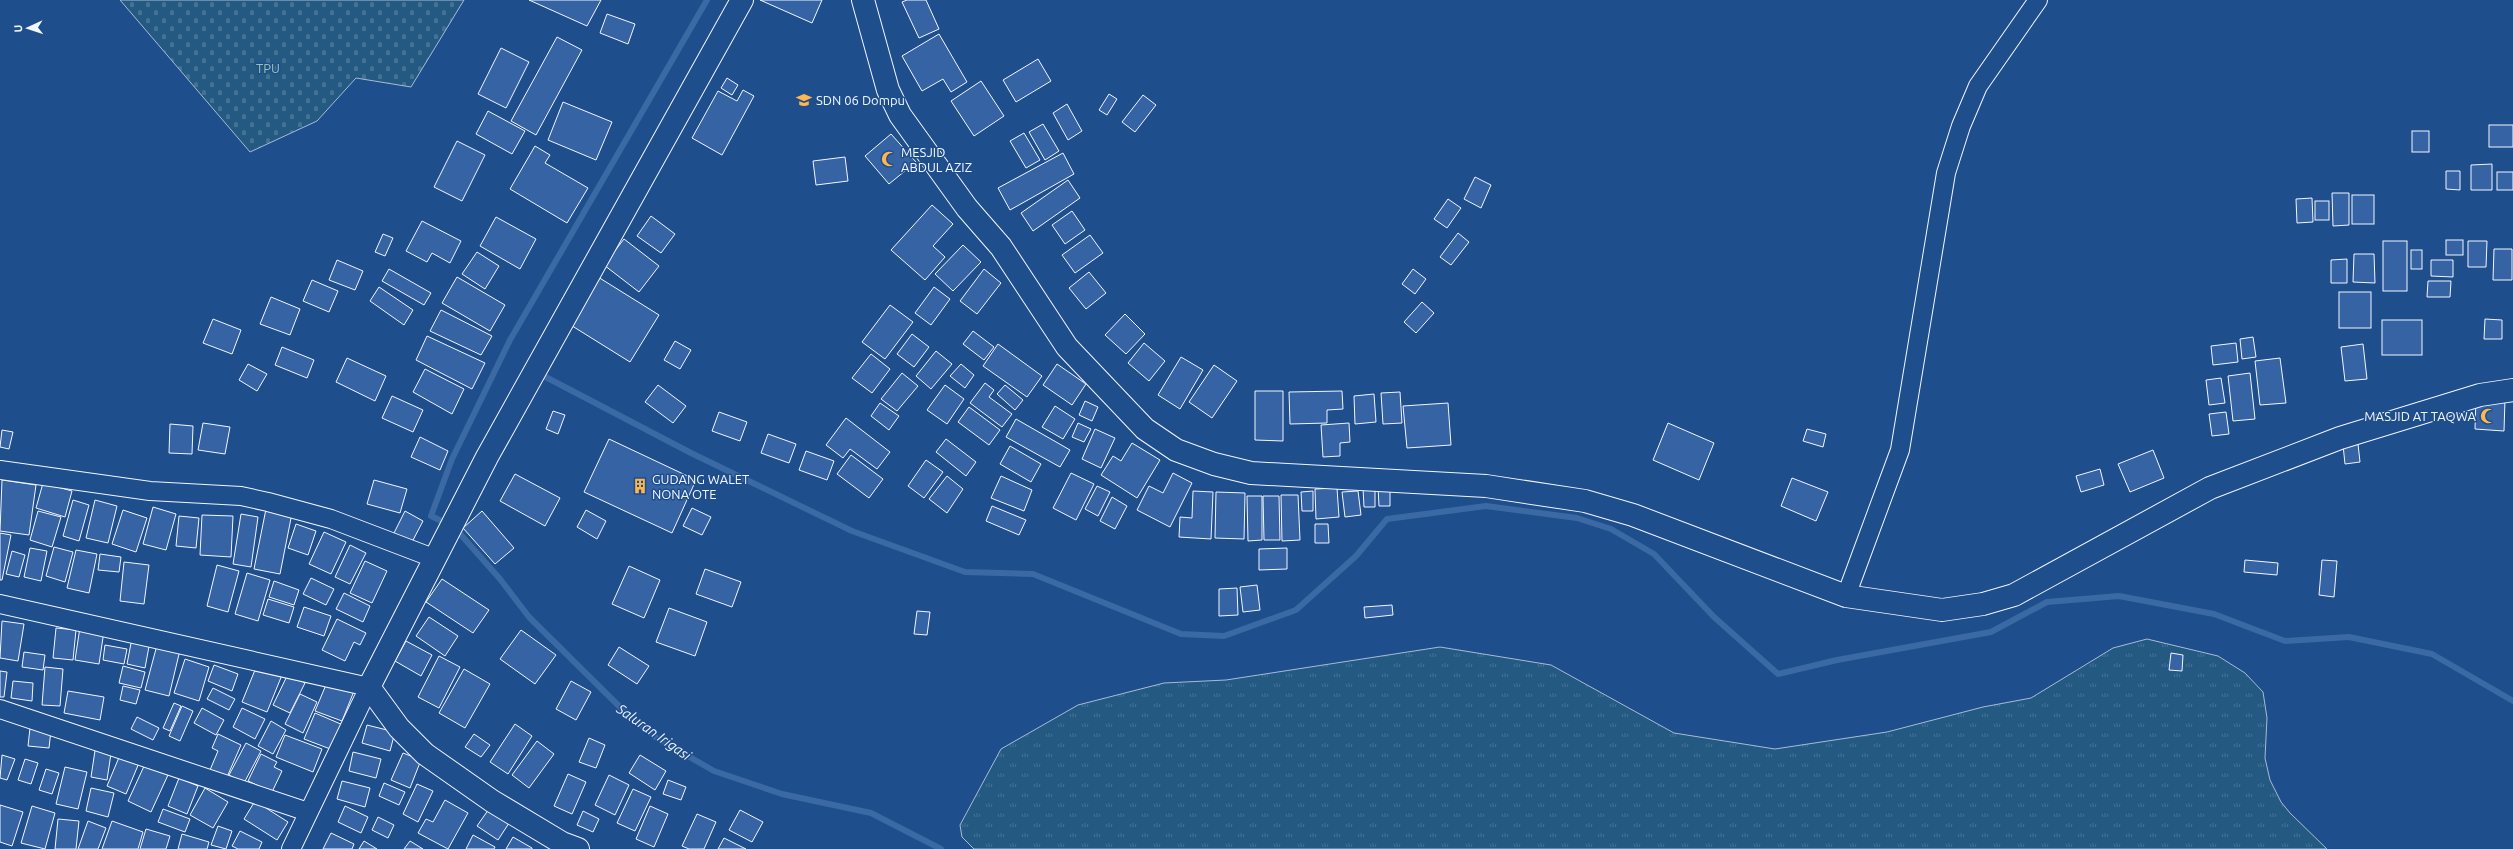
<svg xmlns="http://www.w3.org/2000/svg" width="2513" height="849" font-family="Ubuntu,sans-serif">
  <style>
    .grass { fill: url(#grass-tufts); stroke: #a8bbd7 }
    .cemetery { fill: url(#cemetery-stones); stroke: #a8bbd7 }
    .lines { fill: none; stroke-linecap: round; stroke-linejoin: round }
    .stream { stroke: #3b69a3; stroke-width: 6 }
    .building { fill: #3563a3; stroke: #f2f6ff }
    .minor-casing { stroke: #f2f6ff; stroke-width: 20 }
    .tertiary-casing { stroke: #f2f6ff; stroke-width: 24 }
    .secondary-casing { stroke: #f2f6ff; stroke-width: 24 }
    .minor { stroke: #1f4e8c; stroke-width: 18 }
    .tertiary { stroke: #1f4e8c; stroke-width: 22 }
    .secondary { stroke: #1f4e8c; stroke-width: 22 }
    .labels { text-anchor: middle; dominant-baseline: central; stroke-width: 3; stroke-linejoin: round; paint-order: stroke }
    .park-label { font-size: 13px; fill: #97c8a6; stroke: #1f4e8c }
    .poi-label { font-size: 13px; fill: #f2f6ff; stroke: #1f4e8c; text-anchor: start }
    .water-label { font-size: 14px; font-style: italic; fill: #f2f6ff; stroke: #1f4e8c }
  </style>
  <defs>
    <pattern id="grass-tufts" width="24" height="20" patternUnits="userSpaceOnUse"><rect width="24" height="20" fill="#245a82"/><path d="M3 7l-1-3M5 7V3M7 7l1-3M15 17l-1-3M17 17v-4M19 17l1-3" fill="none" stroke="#447295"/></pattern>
    <pattern id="cemetery-stones" width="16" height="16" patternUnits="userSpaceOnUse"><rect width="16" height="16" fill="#245a82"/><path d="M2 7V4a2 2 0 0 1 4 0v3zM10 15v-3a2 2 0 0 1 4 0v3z" fill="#447295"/></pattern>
  </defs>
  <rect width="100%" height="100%" fill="#1f4e8c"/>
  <polygon class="grass" points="2147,639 2218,656 2245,673 2263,692 2267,718 2265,758 2270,780 2281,802 2290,813 2327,849 974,849 962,837 960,825 1001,749 1078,705 1164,683 1226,680 1440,647 1551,665 1674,733 1775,749 1887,732 1983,707 2031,698 2113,648"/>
  <polygon class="cemetery" points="120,0 464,0 411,87 356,78 317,121 250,152"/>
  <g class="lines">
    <g class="stream">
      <polyline points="707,0 510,340 452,459 431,516 454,527 500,579 529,617 631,718 622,709 655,737 714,771 782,794 871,813 941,849"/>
      <polyline points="538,373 691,453 852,531 965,572 1033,574 1181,634 1224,636 1296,610 1356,556 1387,519 1486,506 1577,518 1611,529 1654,554 1714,617 1778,674 1837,660 1991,632 2047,602 2119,596 2214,614 2285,641 2349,637 2432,654 2513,701"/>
    </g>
  </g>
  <g class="building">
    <polygon points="529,0 601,0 587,26"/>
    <polygon points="760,0 822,0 812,23"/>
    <polygon points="907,0 926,0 939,29 919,38 902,2"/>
    <polygon points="607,14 635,24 628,44 600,33"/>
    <polygon points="939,34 967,82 951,92 943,79 922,91 902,56"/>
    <polygon points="557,37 582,50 536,135 511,121"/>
    <polygon points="501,48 529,62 506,108 478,94"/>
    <polygon points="1038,59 1051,81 1016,102 1003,80"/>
    <polygon points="727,78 738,85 732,95 721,88"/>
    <polygon points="981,81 1004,116 974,136 951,101"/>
    <polygon points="743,90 754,96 722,155 692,138 718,91 737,101"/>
    <polygon points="1109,94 1117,99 1107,115 1099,110"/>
    <polygon points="1143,95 1156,105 1135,132 1122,122"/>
    <polygon points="563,102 612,122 596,160 548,140"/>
    <polygon points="1067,104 1082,131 1068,140 1053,113"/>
    <polygon points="488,111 525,131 512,154 476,134"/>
    <polygon points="1043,124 1059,151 1045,160 1029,132"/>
    <rect x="2489" y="125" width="24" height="22"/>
    <rect x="2412" y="131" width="17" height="21"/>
    <polygon points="1024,133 1040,160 1026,168 1010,141"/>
    <polygon points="891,134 916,162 889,184 865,156"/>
    <polygon points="457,141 485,155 462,201 434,187"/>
    <polygon points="535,146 550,155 545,163 588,188 567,223 510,189"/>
    <polygon points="1063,153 1074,174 1010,210 998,188"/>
    <polygon points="845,157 848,181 816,185 813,161"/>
    <polygon points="2492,164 2492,190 2471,190 2471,165"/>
    <polygon points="2446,171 2460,171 2460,190 2446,189"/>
    <rect x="2497" y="172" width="16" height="18"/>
    <polygon points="1475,177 1491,185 1481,208 1464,199"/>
    <polygon points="1068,180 1080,198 1033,231 1021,213"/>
    <polygon points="2332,193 2349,193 2349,225 2333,226"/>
    <rect x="2352" y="195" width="22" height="29"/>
    <polygon points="2312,198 2313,222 2297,223 2296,199"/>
    <polygon points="1448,199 1461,208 1447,228 1434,219"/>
    <rect x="2315" y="201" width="14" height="19"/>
    <polygon points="932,205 953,224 933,246 945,257 925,280 891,250"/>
    <polygon points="1072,211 1085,230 1065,244 1052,225"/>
    <polygon points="651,216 675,234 661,253 637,236"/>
    <polygon points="496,217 536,239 520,269 480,246"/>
    <polygon points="422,221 461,241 450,263 432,253 427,262 406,251"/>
    <polygon points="1458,233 1469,242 1451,265 1440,257"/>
    <polygon points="383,234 393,238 385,256 375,252"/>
    <polygon points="1090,235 1103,253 1075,273 1062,255"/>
    <polygon points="624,239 659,266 639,292 604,265"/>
    <rect x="2446" y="240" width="17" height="15"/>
    <rect x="2383" y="241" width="24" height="50"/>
    <polygon points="2468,241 2487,241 2486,267 2468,267"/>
    <polygon points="963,245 981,262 953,291 935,274"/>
    <polygon points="2494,249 2512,249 2512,280 2493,280"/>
    <rect x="2411" y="250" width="11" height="19"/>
    <polygon points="477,252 499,266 485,289 462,274"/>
    <polygon points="2354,254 2374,254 2375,283 2353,282"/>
    <polygon points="2347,259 2347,283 2331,283 2331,260"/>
    <polygon points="337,260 363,271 355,290 329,280"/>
    <polygon points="2431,260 2453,260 2453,277 2431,276"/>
    <polygon points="389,269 431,293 424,305 382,281"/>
    <polygon points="984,269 1001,283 977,314 960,301"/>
    <polygon points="1413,269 1426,279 1415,294 1402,284"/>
    <polygon points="1089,272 1106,293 1086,309 1069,288"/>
    <polygon points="457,277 505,305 490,331 442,303"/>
    <polygon points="598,277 659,315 630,362 569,324"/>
    <polygon points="312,280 338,291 329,312 303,301"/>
    <polygon points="2428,281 2451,281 2450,297 2427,297"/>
    <polygon points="379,287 413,310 404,325 370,301"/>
    <polygon points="934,287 950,299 931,325 915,313"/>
    <rect x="2339" y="292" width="32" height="36"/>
    <polygon points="271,297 300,309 290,335 260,324"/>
    <polygon points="1422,302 1434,313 1416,333 1404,322"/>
    <polygon points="890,305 913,322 885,359 862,342"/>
    <polygon points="441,310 492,336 481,355 430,331"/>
    <polygon points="1125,314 1145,334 1126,354 1105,335"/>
    <polygon points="213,319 241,330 232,354 203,343"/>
    <polygon points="2485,319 2502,320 2502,339 2484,339"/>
    <rect x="2382" y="320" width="40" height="35"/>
    <polygon points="973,331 994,347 984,360 963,344"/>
    <polygon points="912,334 929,347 914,367 897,354"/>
    <polygon points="427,336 485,363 472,389 416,360"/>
    <polygon points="2253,337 2256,357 2242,359 2240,339"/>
    <polygon points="675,341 691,350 680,369 664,360"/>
    <polygon points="1144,343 1165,361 1149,381 1128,363"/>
    <polygon points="2236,343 2238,362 2213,365 2211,346"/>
    <polygon points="998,344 1042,376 1027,397 983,366"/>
    <polygon points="2363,344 2367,379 2345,381 2341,347"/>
    <polygon points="282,347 314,360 307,378 275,365"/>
    <polygon points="936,351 952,364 931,389 916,376"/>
    <polygon points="871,354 890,369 872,393 852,378"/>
    <polygon points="1181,357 1203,370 1180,409 1158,395"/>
    <polygon points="347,358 386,376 375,401 336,382"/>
    <polygon points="2280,358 2286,403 2260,405 2255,361"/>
    <polygon points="248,364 267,374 257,391 239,380"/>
    <polygon points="961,364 974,375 965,388 950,376"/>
    <polygon points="1057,364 1086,384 1072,405 1043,385"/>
    <polygon points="1214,365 1237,381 1212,418 1189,402"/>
    <polygon points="425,369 464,389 452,414 413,392"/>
    <polygon points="902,373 918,386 897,411 881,399"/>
    <polygon points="2250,373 2255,419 2233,421 2228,376"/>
    <polygon points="2221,378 2225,403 2209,405 2206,380"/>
    <polygon points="985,383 994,390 989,397 1012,414 1002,427 970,403"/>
    <polygon points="658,385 686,406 673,423 645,402"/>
    <polygon points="945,385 964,399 947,424 927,410"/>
    <polygon points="1005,385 1023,400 1015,410 997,394"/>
    <polygon points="1255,391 1283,391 1283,441 1255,440"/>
    <polygon points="1342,391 1343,409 1327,410 1327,423 1290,424 1289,392"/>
    <polygon points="1400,392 1402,423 1383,424 1381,393"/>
    <polygon points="1374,394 1376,422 1355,424 1354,396"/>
    <polygon points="392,396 423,410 413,432 382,418"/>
    <polygon points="2476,398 2505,399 2504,431 2475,429"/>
    <polygon points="1085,401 1098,407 1092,421 1079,415"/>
    <polygon points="880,403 899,416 889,430 871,416"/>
    <polygon points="1448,403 1451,445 1407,448 1403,406"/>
    <polygon points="1055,406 1075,419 1063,439 1042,427"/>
    <polygon points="969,407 1000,430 989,445 958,422"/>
    <polygon points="553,411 565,415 558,434 546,429"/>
    <polygon points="719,412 747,422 740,441 712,431"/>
    <polygon points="2226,412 2229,434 2212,436 2209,414"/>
    <polygon points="846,418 890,452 877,469 850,449 843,458 826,445"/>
    <polygon points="1016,419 1070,450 1060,467 1006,437"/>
    <polygon points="203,423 230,427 225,454 198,450"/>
    <polygon points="1078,423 1091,429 1084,442 1072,437"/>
    <polygon points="1349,423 1350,442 1340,443 1340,456 1323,457 1321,425"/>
    <polygon points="1668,423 1714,443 1699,480 1653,460"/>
    <polygon points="170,424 193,426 192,454 169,453"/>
    <polygon points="1095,429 1115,438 1101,468 1082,459"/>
    <polygon points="1807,429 1826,434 1823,447 1803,441"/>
    <polygon points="2,430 13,432 9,449 0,447"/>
    <polygon points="768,434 796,444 789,463 761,453"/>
    <polygon points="420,437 448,451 440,470 411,457"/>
    <polygon points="609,439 696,480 672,533 584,492"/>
    <polygon points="946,439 976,462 966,476 936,452"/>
    <polygon points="1132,443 1160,460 1137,498 1101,475 1113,456 1121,461"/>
    <polygon points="2358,444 2360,462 2345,464 2343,445"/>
    <polygon points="1010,446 1041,464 1031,482 1000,464"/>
    <polygon points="2153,450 2164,478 2130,492 2118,464"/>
    <polygon points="806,451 834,461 827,480 799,470"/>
    <polygon points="851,455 883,479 869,498 837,474"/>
    <polygon points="926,460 943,472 924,498 908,486"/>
    <polygon points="2100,469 2104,485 2081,492 2076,476"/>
    <polygon points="1071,473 1094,484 1076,520 1053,508"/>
    <polygon points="1173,473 1192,483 1170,527 1137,510 1149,486 1163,493"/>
    <polygon points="515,474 560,498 545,526 500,501"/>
    <polygon points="947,476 963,489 947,513 929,499"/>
    <polygon points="1001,476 1032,490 1024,511 991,498"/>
    <polygon points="1792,478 1828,492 1816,521 1781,506"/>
    <polygon points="2,480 36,485 29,535 0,531"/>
    <polygon points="374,480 407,489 400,513 367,504"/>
    <polygon points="43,483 72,491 65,517 36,508"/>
    <polygon points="1097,486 1110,492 1098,516 1085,509"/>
    <polygon points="1375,487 1375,507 1364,507 1363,488"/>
    <polygon points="1378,487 1390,487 1390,506 1379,506"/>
    <polygon points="1337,488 1339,517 1316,519 1315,489"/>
    <polygon points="1193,491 1213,492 1211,539 1179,537 1180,517 1192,518"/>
    <polygon points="1313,491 1313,511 1302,511 1301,492"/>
    <polygon points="1358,491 1361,515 1345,517 1342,492"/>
    <polygon points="1216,492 1245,493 1244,539 1215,538"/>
    <polygon points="1281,495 1298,495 1300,540 1282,541"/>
    <polygon points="1247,496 1262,496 1262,540 1248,541"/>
    <polygon points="1263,496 1279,496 1280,540 1264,540"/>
    <polygon points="1112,497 1127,506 1115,529 1100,521"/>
    <polygon points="73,500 89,505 79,541 63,536"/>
    <polygon points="95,500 117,506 108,543 86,538"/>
    <polygon points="267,504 293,508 280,574 254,569"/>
    <polygon points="992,506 1026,520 1019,535 986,521"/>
    <polygon points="153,507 176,514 166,550 143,544"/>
    <polygon points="692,508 711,517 702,535 683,526"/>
    <polygon points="123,510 147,518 136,552 112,544"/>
    <polygon points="586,510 606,521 597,539 577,527"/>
    <polygon points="38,511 61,517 52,547 30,540"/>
    <polygon points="405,511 423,521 411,544 393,535"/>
    <polygon points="482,511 514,548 495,564 463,528"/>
    <polygon points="241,514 258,517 251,567 233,564"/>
    <polygon points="202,515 233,516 231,557 200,555"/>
    <polygon points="179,516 199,518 196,548 176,546"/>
    <polygon points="296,524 316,531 308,555 288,548"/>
    <polygon points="1315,524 1328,524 1329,543 1315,543"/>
    <polygon points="324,532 346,542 331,574 309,564"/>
    <polygon points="0,533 11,535 2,580 0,580"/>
    <polygon points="350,545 366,553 350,584 335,577"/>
    <polygon points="54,547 73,552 65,582 46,576"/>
    <polygon points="30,548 47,551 41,581 24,577"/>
    <polygon points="1287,548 1287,569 1259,570 1259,549"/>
    <polygon points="76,550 97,554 89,593 67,588"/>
    <polygon points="12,551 25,555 19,577 6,574"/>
    <polygon points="100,554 121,557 119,572 98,570"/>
    <polygon points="2245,560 2278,563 2277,575 2244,572"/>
    <polygon points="2322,560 2337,561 2334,597 2319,595"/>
    <polygon points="365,561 387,571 372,603 350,593"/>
    <polygon points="124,562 149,565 144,604 120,601"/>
    <polygon points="217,565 239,571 228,612 207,606"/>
    <polygon points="629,566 660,580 644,618 612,604"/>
    <polygon points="705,569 741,582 732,607 696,594"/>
    <polygon points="247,573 270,580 258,621 235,614"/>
    <polygon points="311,578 334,589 326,605 303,594"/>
    <polygon points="442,579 489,610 473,633 426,602"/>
    <polygon points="274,581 299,590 294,605 269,597"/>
    <polygon points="1257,585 1260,610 1243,612 1240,587"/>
    <polygon points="1237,588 1238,615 1219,616 1219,589"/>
    <polygon points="344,593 370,606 363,622 336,609"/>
    <polygon points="268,599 294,607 289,623 263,615"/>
    <polygon points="1392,605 1393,615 1365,618 1364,607"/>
    <polygon points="304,607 331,616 324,636 297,627"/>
    <polygon points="669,608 707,622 695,656 656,642"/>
    <polygon points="917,611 930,612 927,635 914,634"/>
    <polygon points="429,617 458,636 445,656 416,636"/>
    <polygon points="337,619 366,633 360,645 354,642 345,661 322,650"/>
    <polygon points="2,621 24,624 18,661 0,658"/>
    <polygon points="80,627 104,631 99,664 75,660"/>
    <polygon points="56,628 76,630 73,660 53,658"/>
    <polygon points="521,630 556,655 535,684 500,659"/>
    <polygon points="132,638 150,641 145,668 127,664"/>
    <polygon points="406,641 432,655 421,676 395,661"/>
    <polygon points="105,645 127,649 124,664 103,660"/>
    <polygon points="157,645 180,650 169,696 145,690"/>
    <polygon points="619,647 649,666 637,684 608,665"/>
    <polygon points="24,652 45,655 43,670 22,667"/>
    <polygon points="2171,653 2183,655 2182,671 2169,670"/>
    <polygon points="439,656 460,667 439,708 418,697"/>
    <polygon points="185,659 209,667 199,701 174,693"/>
    <polygon points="214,665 238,674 232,691 208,681"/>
    <polygon points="257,665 282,675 267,712 242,702"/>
    <polygon points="123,666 145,672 141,688 119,683"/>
    <polygon points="45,667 63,669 60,706 42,705"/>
    <polygon points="464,669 490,684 465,728 439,713"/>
    <polygon points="0,671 7,672 4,697 0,697"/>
    <polygon points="288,674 305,683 290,713 273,705"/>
    <polygon points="328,680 354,691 342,721 315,711"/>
    <polygon points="13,681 33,683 32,701 11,698"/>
    <polygon points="571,681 591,692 576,720 556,709"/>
    <polygon points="123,686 140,690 136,704 120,700"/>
    <polygon points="213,688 235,699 229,710 207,699"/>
    <polygon points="68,691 104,697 100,720 64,713"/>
    <polygon points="300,694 317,702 303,733 285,724"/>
    <polygon points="174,703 181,706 170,731 163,728"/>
    <polygon points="182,706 193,711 180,741 169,736"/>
    <polygon points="202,708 224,720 216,735 194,723"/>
    <polygon points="242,708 265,719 255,739 233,727"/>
    <polygon points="315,713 343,725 333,750 304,739"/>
    <polygon points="137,717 159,728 153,740 131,729"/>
    <polygon points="271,721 286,730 273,754 258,746"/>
    <polygon points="515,724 532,736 508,774 490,762"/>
    <polygon points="367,725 395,732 390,751 362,743"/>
    <polygon points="30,728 51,730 49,748 28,746"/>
    <polygon points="218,734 241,745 227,777 210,770 218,751 212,748"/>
    <polygon points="474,734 490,745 481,757 465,747"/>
    <polygon points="285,735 322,749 313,772 276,757"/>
    <polygon points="589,738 605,745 596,768 579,762"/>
    <polygon points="537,741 554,754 529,788 512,775"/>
    <polygon points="246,743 261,751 244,783 229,775"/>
    <polygon points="96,744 112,747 107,780 91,777"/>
    <polygon points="353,752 381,759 376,778 349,771"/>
    <polygon points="403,753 421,760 410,788 391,780"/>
    <polygon points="261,754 277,762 274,767 282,771 272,792 248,781"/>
    <polygon points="2,755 15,759 7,780 0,778"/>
    <polygon points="120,755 139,763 126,794 107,786"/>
    <polygon points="640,755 666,771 655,790 629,773"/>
    <polygon points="25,759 38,763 31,784 18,780"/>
    <polygon points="145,764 168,775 151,812 128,801"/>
    <polygon points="65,767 87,772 78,809 56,804"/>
    <polygon points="46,769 59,773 52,794 39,790"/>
    <polygon points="568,774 586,782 572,814 554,806"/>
    <polygon points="609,775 629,785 615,815 595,805"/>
    <polygon points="179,778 198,786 187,814 168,806"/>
    <polygon points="668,780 686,787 681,800 663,794"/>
    <polygon points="342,781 370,788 365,807 337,799"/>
    <polygon points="384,783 405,792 399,805 379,796"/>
    <polygon points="417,784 433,791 418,822 403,814"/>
    <polygon points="91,788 114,793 108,817 86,811"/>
    <polygon points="205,788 228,802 213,828 190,815"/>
    <polygon points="633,789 651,797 635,831 617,823"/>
    <polygon points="445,800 468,813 448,849 418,833 426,819 433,822"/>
    <polygon points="255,801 288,822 277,840 244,819"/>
    <polygon points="0,805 23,812 12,846 0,842"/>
    <polygon points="32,806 55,813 45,849 21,843"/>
    <polygon points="345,806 368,817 361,833 338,822"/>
    <polygon points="491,806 511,820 498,840 477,826"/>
    <polygon points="650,806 668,814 654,847 636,839"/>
    <polygon points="163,809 190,819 185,832 158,822"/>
    <polygon points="740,810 763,822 752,842 729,830"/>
    <polygon points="583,811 599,819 593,832 577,825"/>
    <polygon points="697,814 716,822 704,849 689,849 682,846"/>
    <polygon points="378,817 394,825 388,838 372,830"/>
    <polygon points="58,819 79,821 76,849 55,849"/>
    <polygon points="88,821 106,828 98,849 78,849"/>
    <polygon points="112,821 143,832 138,849 102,849"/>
    <polygon points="218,826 232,831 226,849 211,845"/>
    <polygon points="146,829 170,836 166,849 140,849"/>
    <polygon points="240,831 262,842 259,849 238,849 232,846"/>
    <polygon points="331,833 354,844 352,849 323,849"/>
    <polygon points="182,834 209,842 207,849 178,849"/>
    <polygon points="473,835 495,847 494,849 466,849"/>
    <polygon points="513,837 532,848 532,849 506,849"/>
    <polygon points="724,838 746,849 718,849"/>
    <polygon points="364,841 377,849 359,849"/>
    <polygon points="410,841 423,849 404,849"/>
  </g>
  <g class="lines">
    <g class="minor-casing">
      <g id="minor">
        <polyline points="0,470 150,491 241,496 268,502 331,519 436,559"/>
        <polyline points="1846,596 1900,450 1946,173 1961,126 1978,86 2038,0"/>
        <polyline points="0,604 369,687 291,849"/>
        <polyline points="0,709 308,812"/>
      </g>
    </g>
    <g class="tertiary-casing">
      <polyline id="tertiary" points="578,849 562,843 492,801 425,754 399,728 369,687 487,457 742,0"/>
    </g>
    <g class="secondary-casing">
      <polyline id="secondary" points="863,0 888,90 900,115 967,208 1001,247 1067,347 1145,429 1176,450 1214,464 1251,473 1486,486 1585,501 1633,515 1846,596 1942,610 1983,604 2014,595 2210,488 2340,438 2480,395 2513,390"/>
    </g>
    <use href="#minor" class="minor"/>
    <use href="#tertiary" class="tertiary"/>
    <use href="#secondary" class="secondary"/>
  </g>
  <defs>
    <g id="school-bare" transform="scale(1.2)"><path d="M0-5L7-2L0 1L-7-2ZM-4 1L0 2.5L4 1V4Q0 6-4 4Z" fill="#ffb74d" stroke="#1f4e8c" stroke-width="2.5" paint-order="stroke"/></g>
    <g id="mosque-bare" transform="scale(1.2)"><path d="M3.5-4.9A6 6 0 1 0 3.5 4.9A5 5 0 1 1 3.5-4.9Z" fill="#ffb74d" stroke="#1f4e8c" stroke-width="2.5" paint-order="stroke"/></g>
    <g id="building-bare" transform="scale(1.2)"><path d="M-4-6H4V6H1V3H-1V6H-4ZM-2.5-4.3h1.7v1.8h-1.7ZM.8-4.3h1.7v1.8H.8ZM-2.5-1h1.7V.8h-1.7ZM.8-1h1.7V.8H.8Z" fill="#ffb74d" stroke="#1f4e8c" stroke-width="2.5" paint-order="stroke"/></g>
  </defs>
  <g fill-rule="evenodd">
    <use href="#school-bare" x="804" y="100"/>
    <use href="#mosque-bare" x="889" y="159"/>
    <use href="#mosque-bare" x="2488" y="416"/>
    <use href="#building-bare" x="640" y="486"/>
  </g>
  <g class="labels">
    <g class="park-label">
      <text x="268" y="68">TPU</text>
    </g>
    <g class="poi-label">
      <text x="816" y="100">SDN 06 Dompu</text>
      <text x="901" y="152">MESJID<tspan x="901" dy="15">ABDUL AZIZ</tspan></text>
      <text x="2476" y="416" text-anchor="end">MASJID AT TAQWA</text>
      <text x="652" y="479">GUDANG WALET<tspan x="652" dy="15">NONA OTE</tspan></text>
    </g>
    <g class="water-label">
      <text transform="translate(654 732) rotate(35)">Saluran Irigasi</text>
    </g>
  </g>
  <g transform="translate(28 28) rotate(267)" stroke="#1f4e8c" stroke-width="3" paint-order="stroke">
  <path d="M0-3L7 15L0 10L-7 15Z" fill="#f2f6ff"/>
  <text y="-6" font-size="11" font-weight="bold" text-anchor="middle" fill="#f2f6ff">U</text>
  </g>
</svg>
